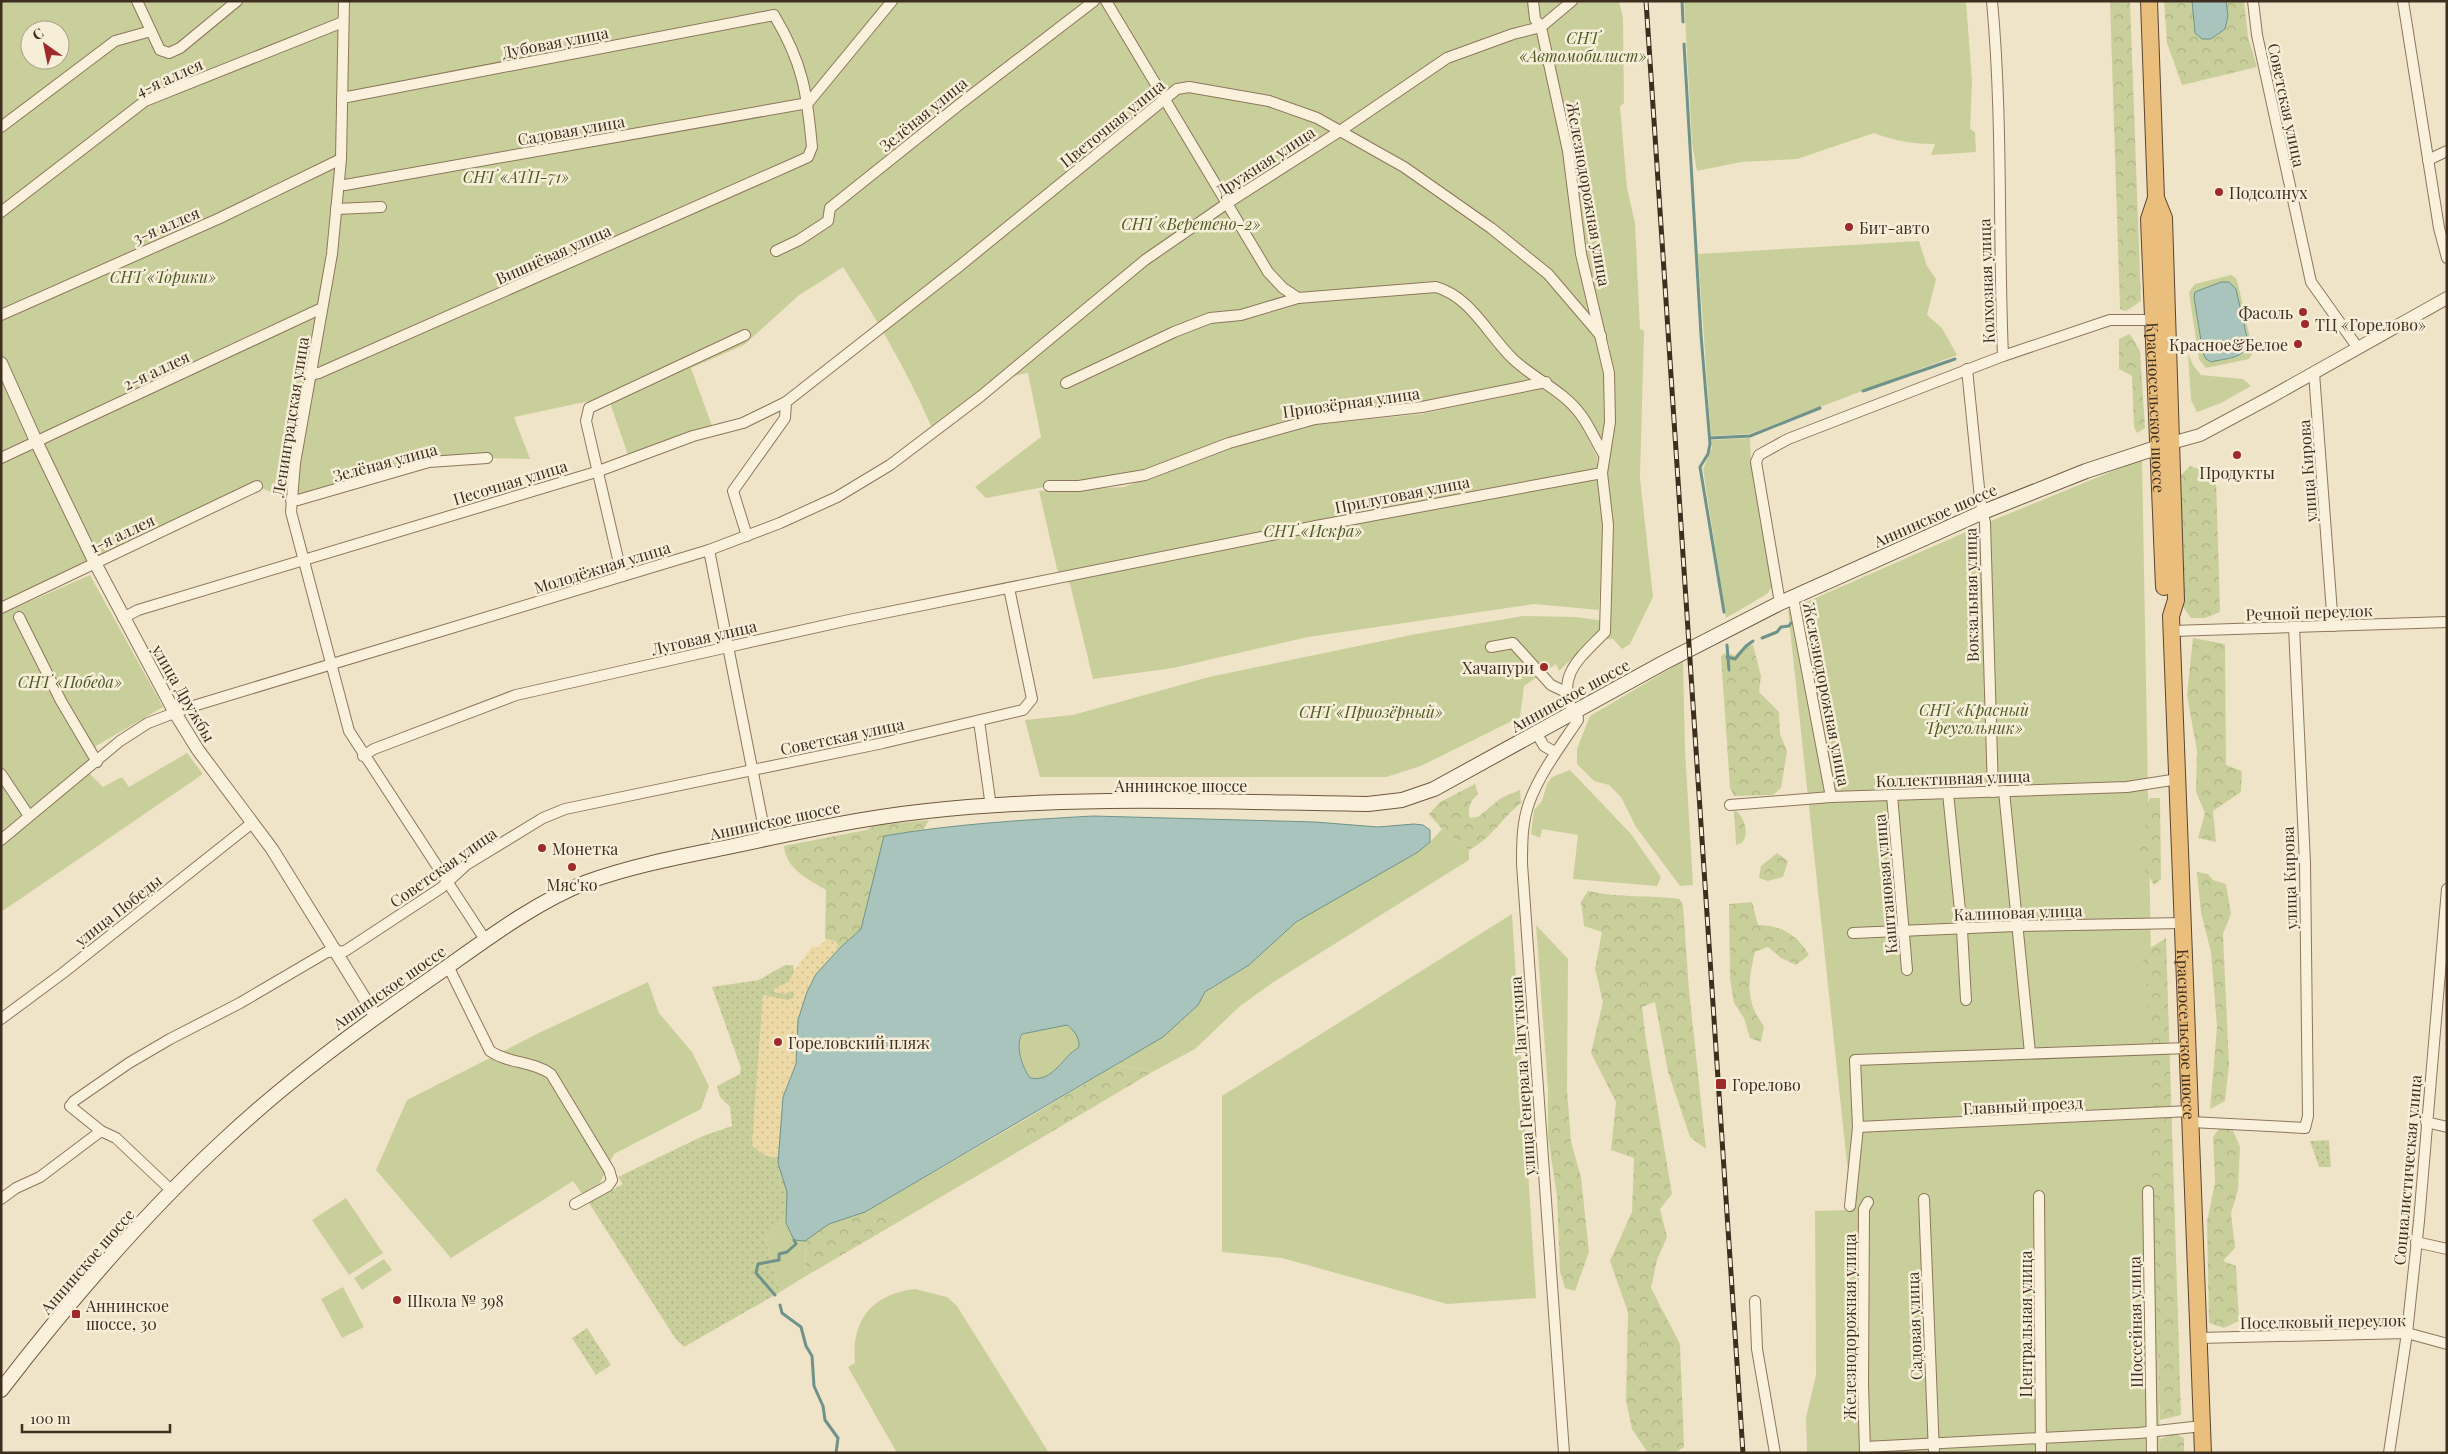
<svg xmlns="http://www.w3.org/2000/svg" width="2448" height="1454" font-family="'Playfair Display',serif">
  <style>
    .green { fill: #c9cf9b; fill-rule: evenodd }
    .forest { fill: url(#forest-crowns) }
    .sand { fill: url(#sand-dots) }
    .park { fill: url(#park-dots) }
    .water { fill: #a9c4bc; stroke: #6f938a; fill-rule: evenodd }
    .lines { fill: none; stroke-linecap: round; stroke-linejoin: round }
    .stream { stroke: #6f938a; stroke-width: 3 }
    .minor-casing { stroke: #8d765c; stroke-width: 12 }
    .tertiary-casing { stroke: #8d765c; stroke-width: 14 }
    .secondary-casing { stroke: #6f573f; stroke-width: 16 }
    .trunk-casing { stroke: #5b4430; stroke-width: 18 }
    .minor { stroke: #faf1dc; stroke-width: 10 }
    .tertiary { stroke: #faf1dc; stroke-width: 12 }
    .secondary { stroke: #faf1dc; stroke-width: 14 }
    .trunk { stroke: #eabe7c; stroke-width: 16 }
    .rail-casing { stroke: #3d2e20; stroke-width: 5 }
    .rail { stroke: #f7eed8; stroke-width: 3; stroke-dasharray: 9; stroke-linecap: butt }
    .poi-dot { fill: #9e2a2b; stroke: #f7eed8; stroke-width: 2 }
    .labels { text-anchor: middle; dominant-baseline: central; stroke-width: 5; stroke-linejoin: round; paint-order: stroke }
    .park-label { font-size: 16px; font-style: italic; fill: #4d5a26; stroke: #f7eed8 }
    .street-label { font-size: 16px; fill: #3d2e20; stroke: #f7eed8 }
    .poi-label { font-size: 16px; fill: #3d2e20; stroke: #f7eed8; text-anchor: start }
  </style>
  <defs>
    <pattern id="forest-crowns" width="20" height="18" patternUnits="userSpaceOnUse" patternTransform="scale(1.25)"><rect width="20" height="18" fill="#c9cf9b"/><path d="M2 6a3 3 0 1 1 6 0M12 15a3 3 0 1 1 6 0" fill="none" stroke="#aeb285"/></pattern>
    <pattern id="sand-dots" width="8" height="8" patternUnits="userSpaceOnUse" patternTransform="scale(1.25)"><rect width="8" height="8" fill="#ecd9a5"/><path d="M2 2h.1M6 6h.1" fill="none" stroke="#cbbb8e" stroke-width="1.8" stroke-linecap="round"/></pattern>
    <pattern id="park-dots" width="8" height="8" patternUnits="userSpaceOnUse" patternTransform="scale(1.25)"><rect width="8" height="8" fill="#c9cf9b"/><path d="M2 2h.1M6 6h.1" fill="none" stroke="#aeb285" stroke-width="1.8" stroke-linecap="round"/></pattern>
  </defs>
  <rect width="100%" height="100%" fill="#f0e4c8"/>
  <g class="green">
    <path d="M1 1H1619L1623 18 1624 103 1620 106 1627 188 1635 223 1640 329 1644 331 1640 478 1653 597 1630 644 1622 649 1613 639 1591 640 1559 671 1556 664 1524 686 1520 717 1421 766 1386 777H1040L1025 720 1073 715 1209 677 1416 634 1523 616 1576 617 1611 622 1612 518 1607 468 1614 389 1609 344 1602 337 1609 373 1604 455 1581 414 1546 382 1422 407 1315 419 1145 475 1049 486 986 498 975 487 1041 437 1028 373 993 380 931 426C906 368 877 320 843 267L798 296 744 345 691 368 712 426 628 455 608 397 514 417 530 459 487 458 429 462 291 500 256 486 1 608ZM30 30H60V60H30Z"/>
    <path d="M1684 1H1966L1972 80 1970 129 1975 132 1976 152 1931 155 1935 144C1913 144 1894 141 1874 133L1797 159 1741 162 1697 171 1692 143Z"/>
    <polygon points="1919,241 1927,266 1936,279 1927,315 1942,328 1957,355 1749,434 1711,436 1698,254"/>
    <path d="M2231 275 2236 278 2238 284 2253 352 2249 359 2206 368 2199 359 2198 353 2189 292 2195 284ZM2233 285 2248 342 2247 349 2203 353 2194 297Z"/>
    <polygon points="2188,354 2193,365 2201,375 2243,379 2251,386 2221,403 2197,412 2191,400"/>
    <polygon points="1545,388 1576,415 1597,457 1603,523 1599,610 1535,604 1308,637 1173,668 1093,679 1070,584 1062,578 1057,569 1039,491 1124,487 1283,428 1421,414"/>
    <polygon points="1750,438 1751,460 1772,587 1767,594 1726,618 1703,469 1712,448 1711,440"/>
    <polygon points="2142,459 2160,1453 1807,1453 1806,1418 1816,1375 1815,1211 1852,1210 1788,610 1991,521"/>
    <polygon points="90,575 163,707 96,746 97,762 90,774 103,787 122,777 129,787 187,753 203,774 1,912 1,614"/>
    <polygon points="1683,661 1685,750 1693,885 1680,886 1636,827 1621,797 1609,785 1594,781 1577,764 1577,749 1590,716"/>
    <polygon points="1570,770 1631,834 1661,877 1657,886 1573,879 1578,835 1542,829 1540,838 1531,834 1534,810 1542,801 1547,784 1552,777"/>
    <polygon points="1442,829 1469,850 1469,860 1272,983 1239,1007 1195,1049 1154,1071 1116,1065 1163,1037 1198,1005 1205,993 1249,965 1296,922 1430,842"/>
    <polygon points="1512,914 1536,1298 1447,1304 1282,1258 1222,1252 1222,1096"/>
    <polygon points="1536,925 1568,959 1567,1090 1548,1090"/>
    <polygon points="648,982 659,1013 692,1052 709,1086 701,1109 614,1154 600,1183 582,1194 573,1181 451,1258 376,1170 407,1100 543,1031"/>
    <path d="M1067 1025C1073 1029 1079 1037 1079 1045 1078 1050 1074 1050 1071 1053 1060 1064 1049 1082 1030 1078 1022 1067 1015 1046 1023 1034Z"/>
    <polygon points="1021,1122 1031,1144 905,1218 865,1212"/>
    <polygon points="346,1198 383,1253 349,1275 312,1220"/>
    <polygon points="786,1218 794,1240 805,1241 806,1276 780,1292 765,1238"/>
    <polygon points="384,1259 392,1270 362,1290 354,1278"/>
    <polygon points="343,1287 364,1327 342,1338 321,1299"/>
    <path d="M915 1289 947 1297 957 1306 1049 1453H897L848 1367 855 1363C851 1320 872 1294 915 1289Z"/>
  </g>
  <g class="forest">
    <polygon points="2110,1 2130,1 2141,301 2126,311 2120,309"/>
    <polygon points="2164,1 2192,1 2195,13 2193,25 2228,16 2226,1 2244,1 2248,37 2257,67 2182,85 2167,43"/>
    <polygon points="2130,334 2140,351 2145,428 2137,433 2134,427 2132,376 2119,369 2119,339"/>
    <polygon points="2190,466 2205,471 2216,477 2220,612 2205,618 2191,618 2182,605 2179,477"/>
    <polygon points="2193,638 2225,644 2226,765 2242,771 2241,792 2213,811 2216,842 2198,838 2205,813 2196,792 2197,751 2187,695"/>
    <polygon points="1746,645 1753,645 1761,676 1759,692 1779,712 1780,734 1787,751 1781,788 1773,795 1734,796 1730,788 1721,656 1727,652 1734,656"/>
    <path d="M1475 784 1478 794C1470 802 1467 807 1470 818L1478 817 1501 798 1520 790 1521 803C1501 819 1491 839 1469 850L1442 829 1429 814 1440 802Z"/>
    <polygon points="2150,798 2160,798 2161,879 2154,885 2140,862 2140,847 2145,832 2145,811"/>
    <path d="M1734 810C1746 815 1752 843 1736 845Z"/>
    <path d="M929 820 924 829 884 837 861 929 840 948 835 941 825 939 826 890C809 880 785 868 784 846L866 830 876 825Z"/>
    <polygon points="1777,853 1788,861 1783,877 1768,881 1759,878 1761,866"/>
    <polygon points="2197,872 2208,874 2213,880 2226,884 2231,914 2223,934 2229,1065 2225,1101 2210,1109 2217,1027 2211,952 2201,913"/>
    <path d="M1588 891C1619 898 1649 895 1680 899L1683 906 1689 990 1706 1149 1690 1137 1668 1072 1655 1002 1642 1007 1646 1040 1672 1194 1660 1209 1667 1237 1657 1260 1651 1288 1680 1344 1684 1447 1675 1453H1648L1632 1429 1626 1400 1628 1312 1610 1261 1632 1212 1634 1158 1611 1150 1616 1102 1591 1053 1603 1002 1595 969 1602 932 1584 926 1581 902Z"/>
    <path d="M1752 902 1758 925C1781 925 1797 935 1809 955L1796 965 1781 958 1768 947 1755 952C1748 980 1745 1002 1764 1026L1761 1042 1750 1038 1744 1018 1734 1003 1730 979 1729 904Z"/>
    <polygon points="2166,938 2181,1415 2160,1420 2146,971 2141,954"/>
    <polygon points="1116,1065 1154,1071 1031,1144 1021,1122"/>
    <polygon points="1548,1090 1567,1090 1571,1142 1581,1177 1589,1252 1575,1291 1565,1288 1560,1272 1557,1196 1548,1137"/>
    <polygon points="2232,1128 2240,1147 2238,1190 2231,1213 2235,1248 2223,1261 2236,1266 2239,1321 2224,1328 2209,1323 2207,1221 2215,1183 2213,1137 2218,1130"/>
    <polygon points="865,1212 905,1218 806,1276 805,1241 829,1224"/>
    <polygon points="2174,1433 2184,1438 2184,1453 2160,1453 2160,1439"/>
  </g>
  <path class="sand" d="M826 940 835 941 840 948 815 974 807 992 798 1020 796 1064 783 1097 779 1157C766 1158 761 1153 752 1145L763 995 785 998V994L774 993 775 988 789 982 794 971 813 946 817 948Z"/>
  <g class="park">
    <path d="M785 965H793L794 971 789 982 775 988 774 992 785 994 790 991 794 994 793 998 788 1000 763 995 752 1145C761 1153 766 1158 779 1157L778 1163 787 1192 786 1218 765 1238 780 1292 684 1347 675 1338 589 1203 623 1184 618 1177 703 1136 732 1126 730 1107 720 1097 717 1086 740 1074 741 1068 712 987 759 980Z"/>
    <polygon points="2329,1140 2331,1167 2319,1167 2310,1141"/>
    <polygon points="587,1328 611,1365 596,1375 572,1338"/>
  </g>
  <g class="water">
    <polygon points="2192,1 2226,1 2228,16 2225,29 2211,39 2202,39 2195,33"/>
    <path d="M2221 282H2229L2236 289 2248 342C2246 359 2226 358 2211 362L2206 359 2203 353 2194 297 2195 292Z"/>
    <path d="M1093 816 1315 822 1378 827 1414 824 1423 825 1430 830V842L1418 852 1296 922 1249 965 1205 992 1198 1005 1163 1037 865 1212 829 1224 805 1241 794 1240 786 1223 787 1192 778 1163 783 1097 796 1064 798 1020 807 992 816 974 840 948 861 929 884 836C953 824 1023 820 1093 816ZM1067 1025C1073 1029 1079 1037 1079 1045 1078 1050 1074 1050 1071 1053 1060 1064 1049 1082 1030 1078 1022 1067 1015 1046 1022 1034Z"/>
  </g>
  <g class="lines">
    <g class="stream">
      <polyline points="1682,1 1683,22"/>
      <polyline points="1684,44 1701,335 1710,444 1708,454 1700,467 1724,612"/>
      <polyline points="1863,391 1955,359"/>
      <polyline points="1710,438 1750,436 1820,408"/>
      <polyline points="1762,638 1777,632 1781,627 1789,626 1791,623"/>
      <polyline points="1727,645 1729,670"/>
      <polyline points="1727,657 1735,659 1746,646 1753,641"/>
      <polyline points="775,1295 756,1273 758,1264 779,1260 779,1254 787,1252 796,1244 794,1240"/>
      <polyline points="780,1305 782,1313 801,1327 806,1346 812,1356 814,1386 823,1406 825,1420 838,1438 836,1453"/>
    </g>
    <g class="minor-casing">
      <g id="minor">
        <polyline points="137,1 160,50 169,53 180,48 237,1"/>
        <polyline points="344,1 341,159 332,254 295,463 291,512 349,731 486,941"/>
        <polyline points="1106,1 1268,272 1283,288 1298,298"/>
        <path d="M1533 1 1535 19 1541 27 1568 151 1581 254 1609 373 1610 422 1602 473 1608 525 1605 632C1581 657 1554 676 1574 713"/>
        <polyline points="2253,1 2257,35 2311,282 2358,348"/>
        <polyline points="2403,1 2439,228 2447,258"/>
        <polyline points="1,127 115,41 151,31"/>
        <polyline points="2428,160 2447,151"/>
        <polyline points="339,184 345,185 808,103 892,1"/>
        <polyline points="336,209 381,207"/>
        <polyline points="1,212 145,101 343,22"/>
        <polyline points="776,251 799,240 828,221 830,208 960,104 1094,1"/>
        <polyline points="1,315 220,218 341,159"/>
        <polyline points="2003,356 2110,320 2153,320"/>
        <polyline points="1967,369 1980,498 1985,523 1993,792"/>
        <polyline points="2314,373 2333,626"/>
        <path d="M309 375 319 373 797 162 808 157 812 147C807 93 803 63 774 15L342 98"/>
        <path d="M1066 383 1174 332 1210 318 1241 315 1298 298 1436 287C1471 297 1488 335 1513 359 1535 380 1563 390 1581 415 1590 427 1596 442 1604 455"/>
        <polyline points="1,458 322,308"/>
        <polyline points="1049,486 1079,486 1145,475 1229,443 1315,419 1422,407 1546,382"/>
        <polyline points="291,500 298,500 429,462 487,458"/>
        <polyline points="747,536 733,491 785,418 786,402"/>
        <polyline points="709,550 766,839"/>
        <polyline points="622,576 586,421 589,408 745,335"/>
        <polyline points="1793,597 1831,797"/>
        <path d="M1780 603 1756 462 1759 455 1788 439 2003 356C1998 238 2003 119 1992 1"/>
        <polyline points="1,608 257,486"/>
        <polyline points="19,617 61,701 97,762"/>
        <polyline points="123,618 138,610 596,472 693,436 743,423 786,402 957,268 1177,89 1189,87 1269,101 1317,118 1404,167 1491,228 1548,274 1601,336"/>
        <polyline points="2172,631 2447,622"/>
        <polyline points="1491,647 1513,643 1551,685 1566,692"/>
        <polyline points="979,721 991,807"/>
        <polyline points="1537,734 1544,746 1555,752"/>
        <polyline points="363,756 374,749 516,695 728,647 849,620 1316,526 1602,473"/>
        <polyline points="1,774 29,816"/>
        <polyline points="2004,791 2030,1053"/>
        <polyline points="1948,793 1962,930 1966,1000"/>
        <polyline points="1892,795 1907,970"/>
        <polyline points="1730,805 1831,797 2127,787 2178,779"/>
        <polyline points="1,840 120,741 148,723 190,707 709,550 780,523 837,497 890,465 981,396 1145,260 1226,204 1340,131 1447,58 1513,34 1541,27 1572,1"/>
        <polyline points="1853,933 2016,926 2183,923"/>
        <path d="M448 966 490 1051C509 1064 533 1061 551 1074L609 1170 612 1180 608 1186 575 1204"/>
        <polyline points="1,1019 63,973 252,823"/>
        <polyline points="2191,1122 2305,1128 2308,1116 2305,863 2294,627"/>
        <polyline points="2426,1122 2447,1127"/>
        <polyline points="1858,1127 2190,1111"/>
        <polyline points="172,1191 116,1138 101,1131 70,1106 74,1101 129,1063 170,1039 240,1003 327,952 345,951 441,888 466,865 543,818 565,809 883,743 1023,710 1032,699 1009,588"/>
        <polyline points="2148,1191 2152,1453"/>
        <polyline points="2039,1196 2041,1453"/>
        <polyline points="1,1199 16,1188 40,1177 101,1131"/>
        <polyline points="1924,1199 1934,1453"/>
        <polyline points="1850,1206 1858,1127 1855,1060 2188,1048"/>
        <polyline points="2416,1242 2447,1249"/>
        <polyline points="1755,1301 1757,1349 1775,1453"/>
        <polyline points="2199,1338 2407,1333 2447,1344"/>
        <polyline points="1865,1447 2139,1433 2202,1426"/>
        <polyline points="1865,1452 1863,1384 1864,1209 1868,1202"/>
        <path d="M1564 1453 1522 864C1522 843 1522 823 1529 803 1540 773 1560 747 1578 720L1577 712"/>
        <polyline points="2389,1453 2407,1333 2419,1221 2447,889"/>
      </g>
    </g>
    <g class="tertiary-casing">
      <g id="tertiary">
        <polyline points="1,363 36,441 95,563 175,713 198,750 272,849 376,1017"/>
        <polyline points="2171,443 2200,435 2269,398 2447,298"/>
      </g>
    </g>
    <g class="secondary-casing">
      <path id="secondary" d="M1 1390C68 1303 141 1217 222 1142 287 1081 359 1028 433 977 480 944 533 903 587 882 634 865 684 856 733 846 797 832 861 818 927 811 1073 795 1222 802 1368 804L1402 800 1434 789 1663 663 1780 603 1983 512 2086 471 2168 444"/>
    </g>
    <g class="trunk-casing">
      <g id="trunk">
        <path id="s1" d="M2149 1 2156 198 2149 219 2164 587"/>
        <path id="s2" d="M2156 198 2164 218 2176 600 2171 616 2203 1453"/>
      </g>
    </g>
    <use href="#minor" class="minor"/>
    <use href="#tertiary" class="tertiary"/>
    <use href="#secondary" class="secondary"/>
    <use href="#trunk" class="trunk"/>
    <g class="rail-casing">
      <polyline id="rail" points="1646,1 1743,1453"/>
    </g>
    <use href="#rail" class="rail"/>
  </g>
  <g class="poi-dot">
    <circle cx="2219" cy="192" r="5"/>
    <circle cx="1849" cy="227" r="5"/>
    <circle cx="2303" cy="312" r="5"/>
    <circle cx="2305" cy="324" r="5"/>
    <circle cx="2298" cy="344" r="5"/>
    <circle cx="2237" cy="455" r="5"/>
    <circle cx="1544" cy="667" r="5"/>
    <circle cx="542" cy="848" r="5"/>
    <circle cx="572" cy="867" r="5"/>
    <circle cx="778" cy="1042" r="5"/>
    <rect x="1715" y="1078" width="12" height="12" rx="2.5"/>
    <circle cx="397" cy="1300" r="5"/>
    <rect x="71" y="1309" width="10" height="10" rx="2.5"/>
  </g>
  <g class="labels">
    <g class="park-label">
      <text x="1583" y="37">СНТ<tspan x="1583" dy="18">«Автомобилист»</tspan></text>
      <text x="516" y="176">СНТ «АТП-71»</text>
      <text x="1191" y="223">СНТ «Веретено-2»</text>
      <text x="163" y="276">СНТ «Торики»</text>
      <text x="1313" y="530">СНТ «Искра»</text>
      <text x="70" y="681">СНТ «Победа»</text>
      <text x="1974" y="709">СНТ «Красный<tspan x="1974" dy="18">Треугольник»</tspan></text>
      <text x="1371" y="711">СНТ «Приозёрный»</text>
    </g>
    <g class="street-label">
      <text transform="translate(555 42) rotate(-11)">Дубовая улица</text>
      <text transform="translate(169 77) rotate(-24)">4-я аллея</text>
      <text transform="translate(2287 105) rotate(78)">Советская улица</text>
      <text transform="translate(923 114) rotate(-39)">Зелёная улица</text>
      <text transform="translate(1112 123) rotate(-39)">Цветочная улица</text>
      <text transform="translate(571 130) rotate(-10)">Садовая улица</text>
      <text transform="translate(1265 161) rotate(-33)">Дружная улица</text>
      <text transform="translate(1589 194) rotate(80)">Железнодорожная улица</text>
      <text transform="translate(166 225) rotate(-23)">3-я аллея</text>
      <text transform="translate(553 254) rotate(-24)">Вишнёвая улица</text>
      <text transform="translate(1986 281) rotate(-92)">Колхозная улица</text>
      <text transform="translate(156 370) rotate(-25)">2-я аллея</text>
      <text transform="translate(1351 402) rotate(-8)">Приозёрная улица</text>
      <text stroke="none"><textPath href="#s1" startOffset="408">Красносельское шоссе</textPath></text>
      <text transform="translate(290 417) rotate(-81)">Ленинградская улица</text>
      <text transform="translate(385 462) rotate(-15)">Зелёная улица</text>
      <text transform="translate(2307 471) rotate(-94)">улица Кирова</text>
      <text transform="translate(510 482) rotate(-17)">Песочная улица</text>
      <text transform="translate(1402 494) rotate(-11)">Прилуговая улица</text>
      <text transform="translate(1935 515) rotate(-24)">Аннинское шоссе</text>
      <text transform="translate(122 533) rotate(-25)">1-я аллея</text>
      <text transform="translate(602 567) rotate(-17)">Молодёжная улица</text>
      <text transform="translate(1971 595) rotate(-91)">Вокзальная улица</text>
      <text transform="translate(2309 612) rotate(-2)">Речной переулок</text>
      <text transform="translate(704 637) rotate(-13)">Луговая улица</text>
      <text transform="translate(184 693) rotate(60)">улица Дружбы</text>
      <text transform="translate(1827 694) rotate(79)">Железнодорожная улица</text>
      <text transform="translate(1570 695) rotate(-29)">Аннинское шоссе</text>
      <text transform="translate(842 736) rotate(-12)">Советская улица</text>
      <text transform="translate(1953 778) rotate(-2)">Коллективная улица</text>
      <text x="1181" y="785">Аннинское шоссе</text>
      <text transform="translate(775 820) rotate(-12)">Аннинское шоссе</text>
      <text transform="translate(443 867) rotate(-35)">Советская улица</text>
      <text transform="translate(2289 878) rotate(-92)">улица Кирова</text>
      <text transform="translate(1885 884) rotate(-95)">Каштановая улица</text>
      <text transform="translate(118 910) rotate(-38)">улица Победы</text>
      <text transform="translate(2018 912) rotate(-2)">Калиновая улица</text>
      <text transform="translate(389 987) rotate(-35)">Аннинское шоссе</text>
      <text stroke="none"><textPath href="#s2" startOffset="839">Красносельское шоссе</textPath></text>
      <text transform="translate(1522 1076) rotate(-94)">улица Генерала Лагуткина</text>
      <text transform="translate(2023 1105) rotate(-3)">Главный проезд</text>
      <text transform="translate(2407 1170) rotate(-85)">Социалистическая улица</text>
      <text transform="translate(87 1261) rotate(-49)">Аннинское шоссе</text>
      <text transform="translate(2323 1321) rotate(-1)">Поселковый переулок</text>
      <text transform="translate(2135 1322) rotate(-91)">Шоссейная улица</text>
      <text transform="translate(2025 1324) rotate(-90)">Центральная улица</text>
      <text transform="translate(1914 1326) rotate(-92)">Садовая улица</text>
      <text transform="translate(1849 1327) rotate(-90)">Железнодорожная улица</text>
    </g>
    <g class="poi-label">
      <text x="2229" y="192">Подсолнух</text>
      <text x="1859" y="227">Бит-авто</text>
      <text x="2293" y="312" text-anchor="end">Фасоль</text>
      <text x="2315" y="324">ТЦ «Горелово»</text>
      <text x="2288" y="344" text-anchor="end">Красное&amp;Белое</text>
      <text x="2237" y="472" text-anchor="middle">Продукты</text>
      <text x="1534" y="667" text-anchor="end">Хачапури</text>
      <text x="552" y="848">Монетка</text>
      <text x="572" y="884" text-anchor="middle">Мяс'ко</text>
      <text x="788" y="1042">Гореловский пляж</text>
      <text x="1732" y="1084">Горелово</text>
      <text x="407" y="1300">Школа № 398</text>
      <text x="86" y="1305">Аннинское<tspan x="86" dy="18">шоссе, 30</tspan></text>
    </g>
  </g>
  <rect width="2448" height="1454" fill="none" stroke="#3d2e20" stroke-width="5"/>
  <g transform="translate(45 45) rotate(327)"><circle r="24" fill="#f7eed8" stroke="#ada18e"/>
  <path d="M0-4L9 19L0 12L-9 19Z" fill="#9e2a2b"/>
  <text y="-8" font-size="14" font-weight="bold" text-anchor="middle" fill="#3d2e20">С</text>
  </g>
  <path d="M22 1424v8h148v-8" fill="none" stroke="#3d2e20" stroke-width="2.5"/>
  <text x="30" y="1424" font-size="15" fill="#3d2e20" stroke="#f7eed8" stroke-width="4" paint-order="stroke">100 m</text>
</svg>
